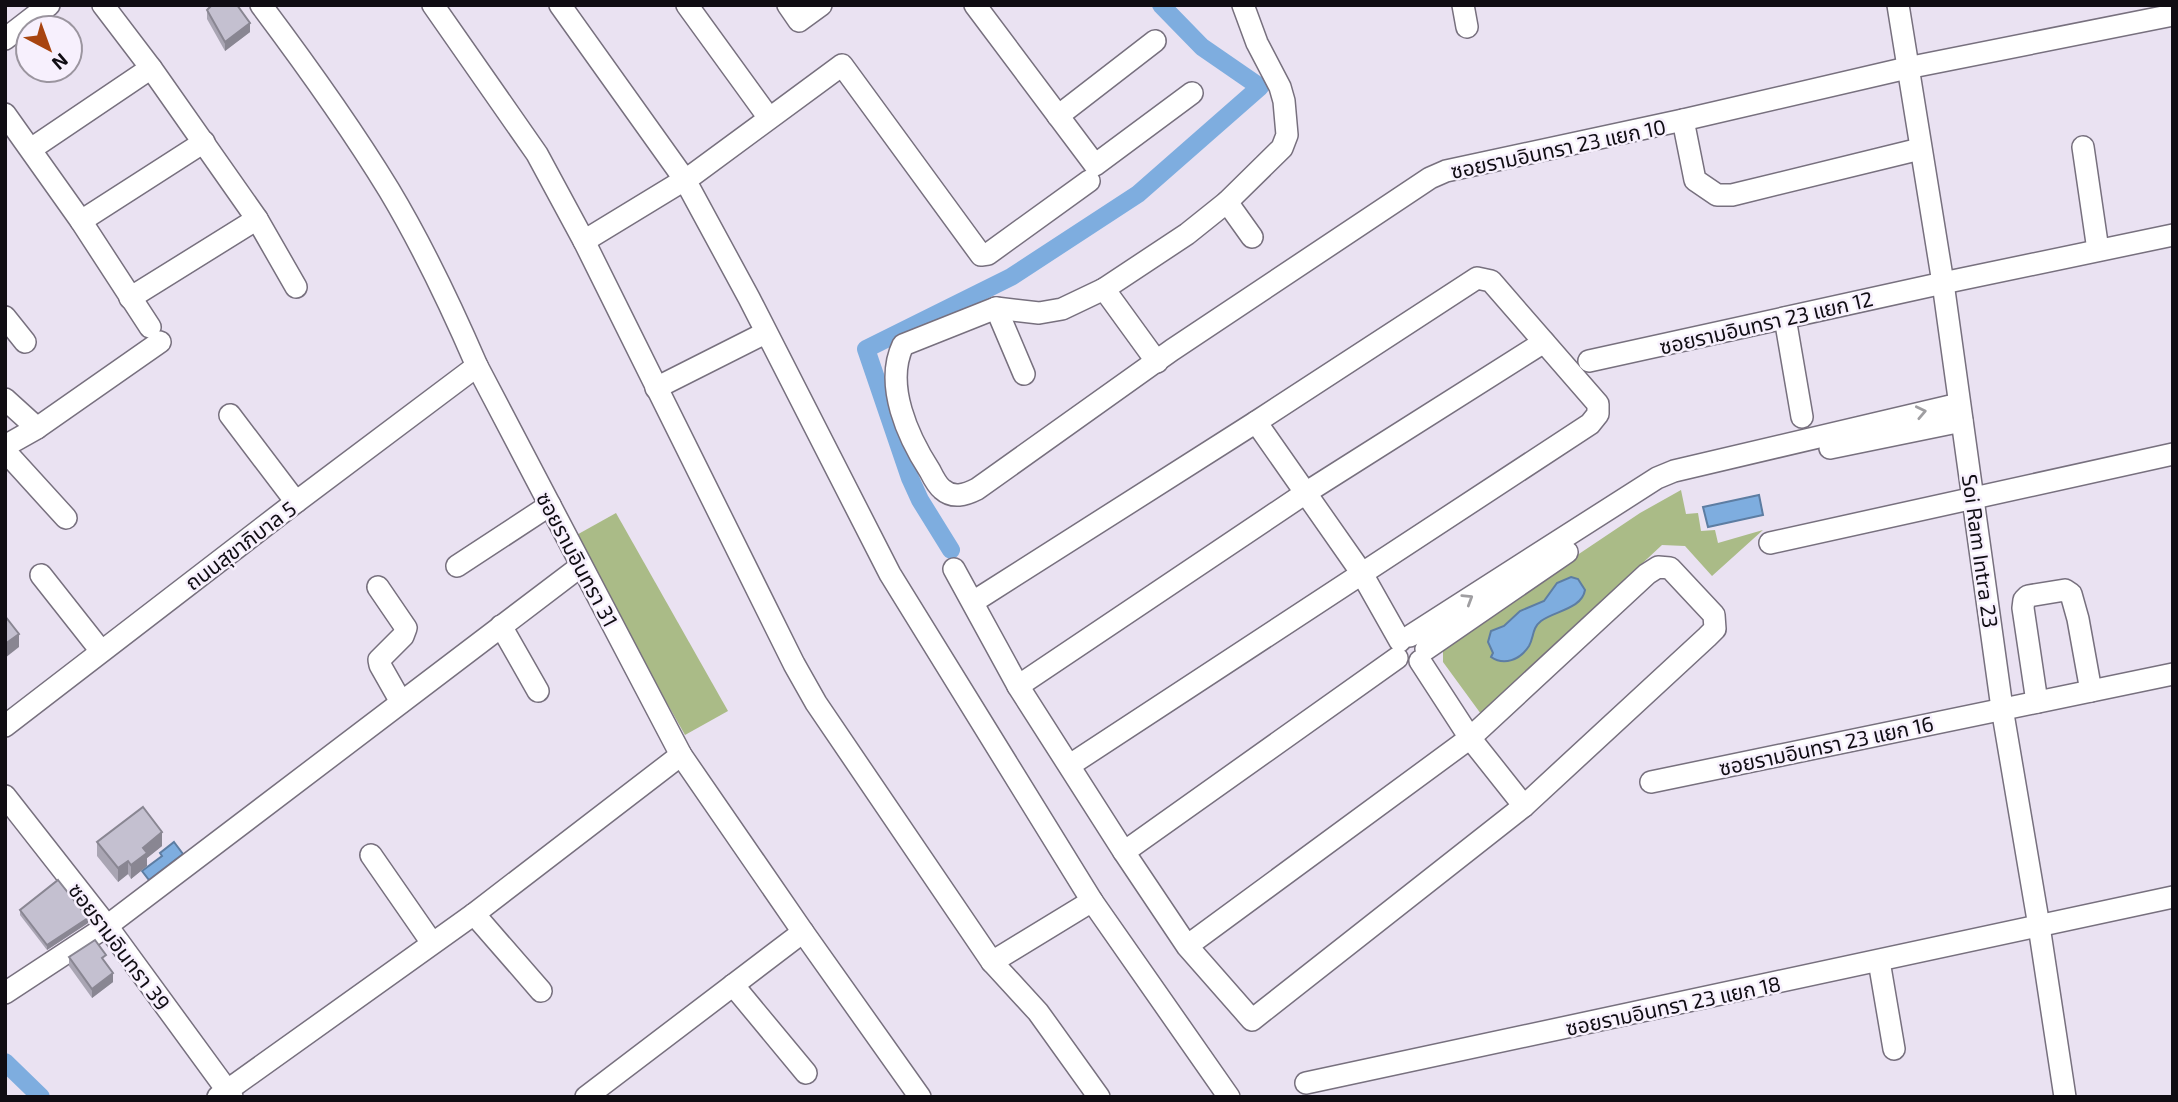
<svg xmlns="http://www.w3.org/2000/svg" width="2178" height="1102" font-family="'Exo 2','Noto Sans Thai',sans-serif">
  <style>
    .green { fill: #aabb87 }
    .water { fill: #7eaddf; stroke: #5d7da2; stroke-width: 2 }
    .lines { fill: none; stroke-linecap: round; stroke-linejoin: round }
    .canal { stroke: #7eaddf; stroke-width: 18 }
    .minor-casing { stroke: #77707e; stroke-width: 24 }
    .minor { stroke: #fff; stroke-width: 21 }
    .wall { fill: #a9a5b3 }
    .shaded-wall { fill: #898692 }
    .building { fill: #c4c0d0; stroke: #898692; stroke-width: 2 }
    .oneway { stroke: #9f9ea1 }
    .labels { text-anchor: middle; dominant-baseline: central; stroke-width: 5; stroke-linejoin: round; paint-order: stroke }
    .street-label { font-size: 21px; fill: #100d13; stroke: #f7f0fd }
  </style>
  <rect width="100%" height="100%" fill="#eae2f2"/>
  <g class="green">
    <polygon points="1681,490 1686,514 1698,513 1701,531 1715,530 1718,543 1763,530 1712,576 1685,546 1662,545 1481,714 1443,662 1443,645 1640,513"/>
    <polygon points="616,513 728,711 685,735 573,537"/>
  </g>
  <g class="water">
    <polygon points="1759,495 1763,515 1708,527 1703,507"/>
    <path d="M1571 577 1578 579 1585 590C1582 609 1554 611 1541 621 1532 628 1534 637 1529 646 1520 660 1504 666 1491 657L1493 653 1488 642 1491 631 1504 626 1520 611 1544 601 1557 583Z"/>
    <polygon points="174,842 183,854 149,880 142,871 162,856 160,853"/>
  </g>
  <g class="lines">
    <g class="canal">
      <polyline points="951,550 920,500 910,478 866,349 1011,277 1138,194 1260,87 1202,47 1161,5"/>
      <polyline points="5,1062 41,1097"/>
    </g>
    <g class="minor-casing">
      <g id="minor">
        <polyline points="103,5 151,68 257,219 296,287"/>
        <path d="M261 5C306 65 350 126 389 190 422 245 451 306 477 366L681 755 803 932 920 1097"/>
        <polyline points="433,5 537,154 584,241 794,664 816,703 992,962 1038,1012 1099,1097"/>
        <polyline points="560,5 685,180 749,298 890,574 1092,901 1229,1097"/>
        <polyline points="687,5 769,118"/>
        <polyline points="788,5 799,21 821,5"/>
        <polyline points="975,5 1095,165 1192,93"/>
        <path d="M1243 5 1257 43 1280 87 1284 101 1287 135 1282 148 1227 202 1187 234 1104 289 1062 309 1039 313 996 308 903 345C884 385 908 437 930 471 933 477 937 485 942 489 953 499 965 495 977 489L1172 350 1430 178 1446 171 1683 120 1907 68 2173 15"/>
        <polyline points="1463,5 1467,27"/>
        <polyline points="1898,5 1943,283 2002,708 2039,926 2065,1097"/>
        <polyline points="5,39 49,5"/>
        <polyline points="5,114 81,221 150,327"/>
        <polyline points="1058,116 1155,41"/>
        <polyline points="1683,120 1695,180 1717,195 1732,195 1920,149"/>
        <polyline points="2083,147 2098,250"/>
        <polyline points="31,149 151,68"/>
        <polyline points="1227,202 1252,237"/>
        <polyline points="81,221 204,142"/>
        <polyline points="584,241 694,174 842,65 981,255 988,254 1089,181"/>
        <polyline points="1104,289 1157,362"/>
        <polyline points="130,298 257,219"/>
        <polyline points="996,308 1024,374"/>
        <polyline points="5,317 25,342"/>
        <polyline points="1785,318 1802,417"/>
        <polyline points="1589,361 1943,283 2173,235"/>
        <polyline points="656,388 765,333"/>
        <polyline points="5,399 37,428"/>
        <polyline points="230,415 296,502"/>
        <polyline points="1256,422 1361,572 1400,641"/>
        <polyline points="5,446 37,428 160,342"/>
        <polyline points="1830,448 1962,421"/>
        <polyline points="5,451 66,518"/>
        <polyline points="1770,543 2173,454"/>
        <polyline points="457,566 550,505"/>
        <polyline points="954,569 1018,686 1124,852 1187,946 1252,1020 1524,806 1707,637 1715,629 1714,615 1670,568 1658,567 1647,574 1470,738 1187,946"/>
        <polyline points="41,575 101,651"/>
        <polyline points="378,587 406,628 403,636 379,660 380,665 401,702"/>
        <polyline points="973,602 1256,422 1477,278 1491,281 1598,404 1598,414 1590,424 1070,765"/>
        <polyline points="501,626 538,691"/>
        <polyline points="1410,636 1657,478 1674,471 1959,404"/>
        <polyline points="1426,649 1567,552"/>
        <polyline points="1420,661 1470,738 1524,806"/>
        <polyline points="1018,686 1307,492 1544,342"/>
        <polyline points="2037,702 2023,608 2024,600 2028,596 2065,590 2071,594 2078,619 2091,691"/>
        <polyline points="5,726 296,502 477,366"/>
        <polyline points="1651,782 2173,674"/>
        <polyline points="5,796 107,926 232,1097"/>
        <polyline points="1124,852 1397,658"/>
        <polyline points="371,855 432,943"/>
        <polyline points="474,914 541,991"/>
        <polyline points="1879,961 1894,1049"/>
        <polyline points="992,962 1092,901"/>
        <polyline points="733,985 806,1073"/>
        <polyline points="5,993 107,926 581,566"/>
        <polyline points="1306,1083 2173,897"/>
        <polyline points="218,1097 474,914 681,755"/>
        <polyline points="586,1097 803,932"/>
      </g>
    </g>
    <use href="#minor" class="minor"/>
  </g>
  <g class="wall">
    <polygon points="207,10 250,32 225,51 207,19"/>
    <polygon points="97,842 162,846 147,858 147,866 131,879 128,874 118,882 97,856"/>
    <polygon points="20,910 88,923 47,950 20,915"/>
    <polygon points="69,957 106,964 113,982 92,998 69,966"/>
  </g>
  <g class="shaded-wall">
    <polygon points="250,23 250,32 225,51 225,42"/>
    <polygon points="19,634 19,647 5,658 5,644"/>
    <polygon points="162,832 162,846 147,858 147,866 131,879 131,865 143,848"/>
    <polygon points="128,861 128,874 118,882 118,868"/>
    <polygon points="88,918 88,923 47,950 47,945"/>
    <polygon points="113,973 113,982 92,998 92,989"/>
  </g>
  <g class="building">
    <polygon points="212,5 237,5 250,23 225,42 207,10"/>
    <polygon points="5,616 19,634 5,644"/>
    <polygon points="143,807 162,832 143,848 147,853 131,865 128,861 118,868 97,842"/>
    <polygon points="58,880 88,918 47,945 20,910"/>
    <polygon points="95,940 106,955 102,958 113,973 92,989 69,957"/>
  </g>
  <defs><path id="oneway-chevron" d="M-2-3.5L2.5 0L-2 3.5" fill="none" stroke-width="1.6" stroke-linecap="round" stroke-linejoin="round" transform="scale(1.75)"/></defs>
  <g class="oneway">
    <use href="#oneway-chevron" transform="translate(1921 412) rotate(-12)"/>
    <use href="#oneway-chevron" transform="translate(1468 599) rotate(-32)"/>
  </g>
  <g class="labels">
    <g class="street-label">
      <text transform="translate(1558 148) rotate(-12)">ซอยรามอินทรา 23 แยก 10</text>
      <text transform="translate(1766 322) rotate(-13)">ซอยรามอินทรา 23 แยก 12</text>
      <text transform="translate(240 545) rotate(-37)">ถนนสุขาภิบาล 5</text>
      <text transform="translate(1981 551) rotate(82)">Soi Ram Intra 23</text>
      <text transform="translate(578 559) rotate(62)">ซอยรามอินทรา 31</text>
      <text transform="translate(1826 745) rotate(-12)">ซอยรามอินทรา 23 แยก 16</text>
      <text transform="translate(120 946) rotate(53)">ซอยรามอินทรา 39</text>
      <text transform="translate(1673 1005) rotate(-12)">ซอยรามอินทรา 23 แยก 18</text>
    </g>
  </g>
  <rect width="2178" height="1102" fill="none" stroke="#100d13" stroke-width="14"/>
  <g transform="translate(49 49) rotate(139)"><circle r="33" fill="#f7f0fd" stroke="#9b959f" stroke-width="2"/>
  <path d="M0-5L12 26L0 18L-12 26Z" fill="#a84410"/>
  <text y="-10" font-size="19" font-weight="bold" text-anchor="middle" fill="#100d13">N</text>
  </g>
</svg>
